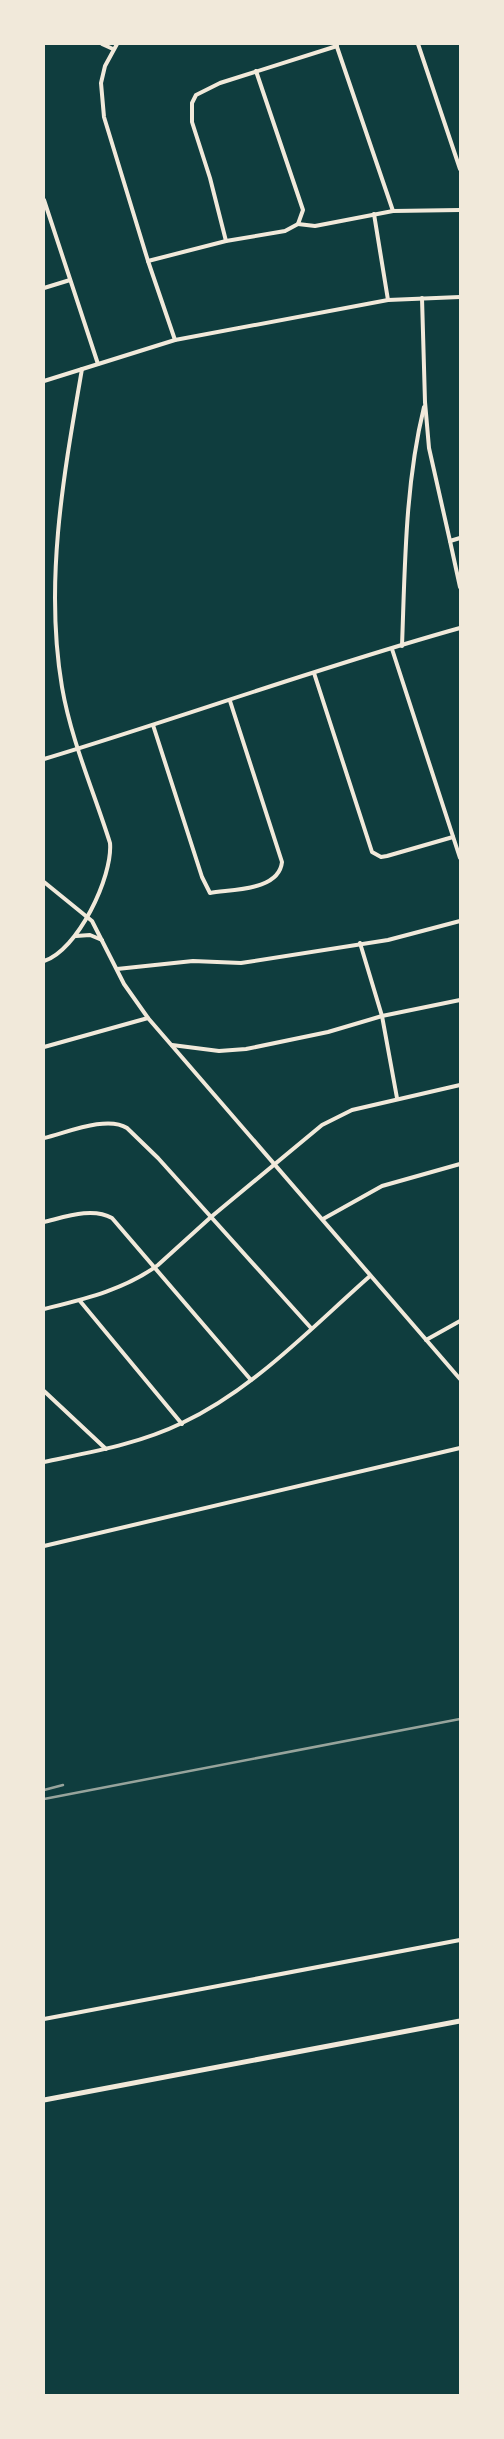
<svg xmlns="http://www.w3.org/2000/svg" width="504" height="2439" font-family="Karla,sans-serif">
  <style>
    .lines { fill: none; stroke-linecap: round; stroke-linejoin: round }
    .minor { stroke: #f1e9da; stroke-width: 4 }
    .secondary { stroke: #f1e9da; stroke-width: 5 }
    .rail { stroke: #97a49c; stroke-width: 2.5 }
  </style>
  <rect width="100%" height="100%" fill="#0f3d3e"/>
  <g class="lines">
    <g class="minor">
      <polyline points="102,44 113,49"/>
      <polyline points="117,44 105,66 101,83 104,117 148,261 175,340"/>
      <polyline points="336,44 393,211 460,210"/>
      <polyline points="418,44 460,169"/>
      <polyline points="44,200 98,364"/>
      <polyline points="374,214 388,300"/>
      <polyline points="298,224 315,226 393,211"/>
      <polyline points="226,241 210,178 192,122 192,103 196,95 220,83 337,46"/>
      <polyline points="148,261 226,241 285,231 298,224 303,210 256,71"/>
      <polyline points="44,288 70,280"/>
      <polyline points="422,298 425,402 429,448 450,541 460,538"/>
      <polyline points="44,381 175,340 388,300 460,297"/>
      <polyline points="450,541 460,587"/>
      <path d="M402 646C405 566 405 485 424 407"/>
      <polyline points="392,649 460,858"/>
      <polyline points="314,673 372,852 381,857 387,856 453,837"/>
      <path d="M153 725 202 877 210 893C232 889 279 891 282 862L230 701"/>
      <path d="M44 759C183 717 320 667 460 628"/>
      <polyline points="44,882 92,921 124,984 148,1018 460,1379"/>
      <polyline points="76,936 90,935 102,940"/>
      <polyline points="360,943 382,1016 397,1098"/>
      <path d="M44 961C77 951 113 877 110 843 94 792 71 740 62 687 44 581 64 473 82 369"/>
      <polyline points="117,969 193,961 241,963 388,940 460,921"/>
      <polyline points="172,1045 219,1051 246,1049 328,1032 382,1016 460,1000"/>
      <polyline points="44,1047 148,1018"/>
      <path d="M44 1138C66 1133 107 1115 127 1128L158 1158 311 1328"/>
      <polyline points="323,1219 382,1186 460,1164"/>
      <path d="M44 1222C65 1217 92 1207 112 1218L251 1380"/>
      <polyline points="80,1301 182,1424"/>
      <path d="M44 1309C84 1299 124 1290 158 1265L211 1217 322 1125 352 1110 460 1085"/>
      <polyline points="426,1340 460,1321"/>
      <polyline points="44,1391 106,1449"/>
      <path d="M44 1462C91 1452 139 1444 182 1423 254 1389 311 1328 370 1276"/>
      <polyline points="44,1546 460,1448"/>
      <polyline points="44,2019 460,1940"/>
    </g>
    <polyline class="secondary" points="44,2100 460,2021"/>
    <g class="rail">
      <polyline points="44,1790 63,1785"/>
      <polyline points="44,1799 460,1719"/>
    </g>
  </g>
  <rect width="504" height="2439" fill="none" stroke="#f1e9da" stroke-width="90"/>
</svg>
